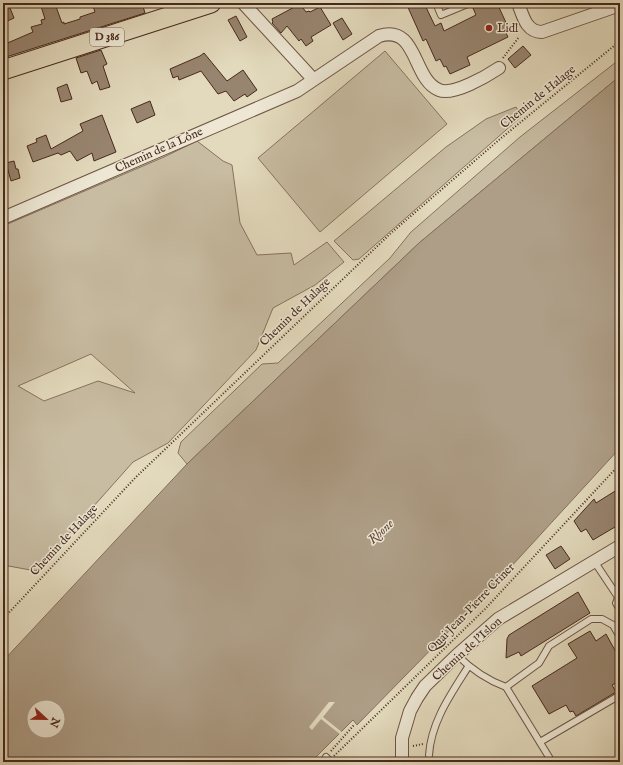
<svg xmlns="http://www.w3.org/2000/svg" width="623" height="765" font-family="'IM FELL English',serif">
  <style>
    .green { fill: #c8bca2; stroke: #887260; fill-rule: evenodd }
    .water { fill: #ae9e87; stroke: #856f5d; fill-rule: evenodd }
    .pier { fill: #e3dabd }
    .building { fill: #988570; stroke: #47291d }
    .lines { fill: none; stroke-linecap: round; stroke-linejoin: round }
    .service-casing { stroke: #6e5545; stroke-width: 8 }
    .minor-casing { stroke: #6e5545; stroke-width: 14 }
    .primary-casing { stroke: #47291d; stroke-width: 21 }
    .path { stroke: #47291d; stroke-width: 2; stroke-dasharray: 1 2; stroke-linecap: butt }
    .service { stroke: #ede7d4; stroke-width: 6 }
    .minor { stroke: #ede7d4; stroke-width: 12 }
    .primary { stroke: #e3dabd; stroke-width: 19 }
    .poi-dot { fill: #8f2418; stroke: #ede7d4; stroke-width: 1.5 }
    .labels { text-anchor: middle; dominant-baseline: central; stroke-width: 3; stroke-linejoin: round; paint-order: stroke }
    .shield { fill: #ede7d4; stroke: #796254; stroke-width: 1 }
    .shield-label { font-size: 11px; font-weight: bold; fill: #47291d }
    .poi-label { font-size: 12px; fill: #47291d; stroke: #ede7d4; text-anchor: start }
    .street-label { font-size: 12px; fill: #47291d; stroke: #ede7d4 }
    .water-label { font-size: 13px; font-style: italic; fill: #614638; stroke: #ede7d4 }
  </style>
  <rect width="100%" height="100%" fill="#e3dabd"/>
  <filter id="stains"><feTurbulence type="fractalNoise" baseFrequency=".005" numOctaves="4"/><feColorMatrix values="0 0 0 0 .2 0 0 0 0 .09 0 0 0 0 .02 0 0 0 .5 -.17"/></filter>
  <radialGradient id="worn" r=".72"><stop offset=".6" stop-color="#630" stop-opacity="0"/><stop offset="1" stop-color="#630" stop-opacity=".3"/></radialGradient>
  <g class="green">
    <polygon points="385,51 447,124 320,232 258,158"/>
    <polygon points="620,59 620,76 419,243 187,464 178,453 181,442 262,364 278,363 390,258 411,232 520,137"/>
    <polygon points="516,107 522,116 359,259 353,260 334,241 446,147 486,119"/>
    <path d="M197 141 223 161 232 165 240 223 257 255 291 253 294 265 327 242 344 262 315 285 273 308 256 350 168 443 133 462 36 571 3 565V226L164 157ZM91 354 135 393 98 381 44 401 18 386Z"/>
  </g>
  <path class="water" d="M620 76V448L497 582 357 725 353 720 311 762H3V661L187 464 419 243ZM34 707H58V731H34Z"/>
  <polygon class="pier" points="329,702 335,702 323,717 343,733 341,735 321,719 312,730 309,727"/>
  <g class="building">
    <polygon points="3,3 8,3 14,18 3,23"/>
    <polygon points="40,3 49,3 50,6 55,4 62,23 64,22 64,24 80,19 80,17 95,12 93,6 103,3 142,3 145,13 3,58 3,45 33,32 31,27 42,24 41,20 45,19"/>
    <polygon points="406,3 424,3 435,26 441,23 444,31 476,15 473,8 484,3 497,3 508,27 504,29 508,37 467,57 470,65 450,74 446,66 444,67 440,59 436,61 426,39 423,41"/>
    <polygon points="300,4 306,12 309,11 310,12 320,7 331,25 311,37 313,41 306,46 301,39 299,41 287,26 281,33 272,23 273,22 272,19"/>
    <polygon points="236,16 247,37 240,41 228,20"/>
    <polygon points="342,18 352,34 343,40 333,23"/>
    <polygon points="523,46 531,55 515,68 508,59"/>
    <polygon points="101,50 107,64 103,66 110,87 100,90 97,81 92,84 87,71 81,73 76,58"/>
    <polygon points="204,53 227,81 243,70 257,90 247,97 245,94 234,101 226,91 218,94 201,71 179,80 178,76 173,78 170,69 200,56"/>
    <polygon points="67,84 72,99 61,102 57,88"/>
    <polygon points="150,101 155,115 137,123 131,109"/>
    <polygon points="102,115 116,152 94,161 92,153 77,161 70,151 61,155 58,153 33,162 27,146 37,142 36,139 46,135 51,149 83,131 80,124"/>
    <polygon points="14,161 16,169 18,169 20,178 11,181 6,163"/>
    <polygon points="620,488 620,524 593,540 586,529 581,532 574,521 594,499 596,503"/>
    <polygon points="561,546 570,559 555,569 546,555"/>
    <polygon points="578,592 590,613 521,656 519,652 506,658 507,639 509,635"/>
    <polygon points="590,631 596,641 606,634 617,654 620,652 620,681 612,685 616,692 576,716 573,711 570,712 566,705 549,714 532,686 577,658 568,644"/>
  </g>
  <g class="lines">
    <g class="service-casing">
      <g id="service">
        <polyline points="436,3 441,15 470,3"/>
        <polyline points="594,561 620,600"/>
        <polyline points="618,598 616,603 620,610"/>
        <path d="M457 655C471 669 487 680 506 687L552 762"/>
        <polyline points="506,687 539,663 549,646 591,619 602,619 613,625 620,637"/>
        <polyline points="540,742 620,695"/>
        <path d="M429 755C431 722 451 694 468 667"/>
        <polyline points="326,757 331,762"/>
      </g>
    </g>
    <g class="minor-casing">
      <g id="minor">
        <polyline points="243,3 313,79"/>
        <path d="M518 3C523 16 526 32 542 32L620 5"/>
        <path d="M3 218 297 91 379 36C418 24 412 79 439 90 453 96 487 76 499 68"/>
        <polyline points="402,762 402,738 410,711 417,698 425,686 457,655 498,619 620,546"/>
      </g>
    </g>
    <g class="primary-casing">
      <polyline id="primary" points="3,70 211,3"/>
    </g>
    <g class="path">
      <polyline points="503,58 519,37"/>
      <polyline points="3,619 135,478 390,234 500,139 620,41"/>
      <polyline points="413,746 423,744"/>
      <polyline points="331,751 354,725"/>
      <polyline points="334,756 485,609 620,464"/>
    </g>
    <use href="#service" class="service"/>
    <use href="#minor" class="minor"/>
    <use href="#primary" class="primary"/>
  </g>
  <circle class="poi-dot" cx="489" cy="28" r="4"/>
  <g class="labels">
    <rect class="shield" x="90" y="28" width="34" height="18" rx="3"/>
    <g class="shield-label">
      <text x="107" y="37">D 386</text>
    </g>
    <g class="poi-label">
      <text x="497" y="28">Lidl</text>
    </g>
    <g class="street-label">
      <text transform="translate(538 97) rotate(-39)">Chemin de Halage</text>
      <text transform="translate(159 150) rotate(-24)">Chemin de la Lône</text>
      <text transform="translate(295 312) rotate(-44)">Chemin de Halage</text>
      <text transform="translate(64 540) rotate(-47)">Chemin de Halage</text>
      <text transform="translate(471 608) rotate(-46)">Quai Jean-Pierre Criner</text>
      <text transform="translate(467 649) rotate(-42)">Chemin de l'Islon</text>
    </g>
    <g class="water-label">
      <text transform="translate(381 532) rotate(-43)">Rhone</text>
    </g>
  </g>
  <rect width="623" height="765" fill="none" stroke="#e3dabd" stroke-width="16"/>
  <rect x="4" y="4" width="615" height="757" fill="none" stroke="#47291d" stroke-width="2"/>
  <rect x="8" y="8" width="607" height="749" fill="none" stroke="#47291d"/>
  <g transform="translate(46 719) rotate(112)"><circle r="19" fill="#ede7d4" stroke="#ab9b8b"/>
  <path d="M0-3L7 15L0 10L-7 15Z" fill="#8f2418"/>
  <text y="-6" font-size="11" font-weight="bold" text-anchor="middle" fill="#47291d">N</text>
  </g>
  <rect width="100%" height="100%" filter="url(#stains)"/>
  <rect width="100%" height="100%" fill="url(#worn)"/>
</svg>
